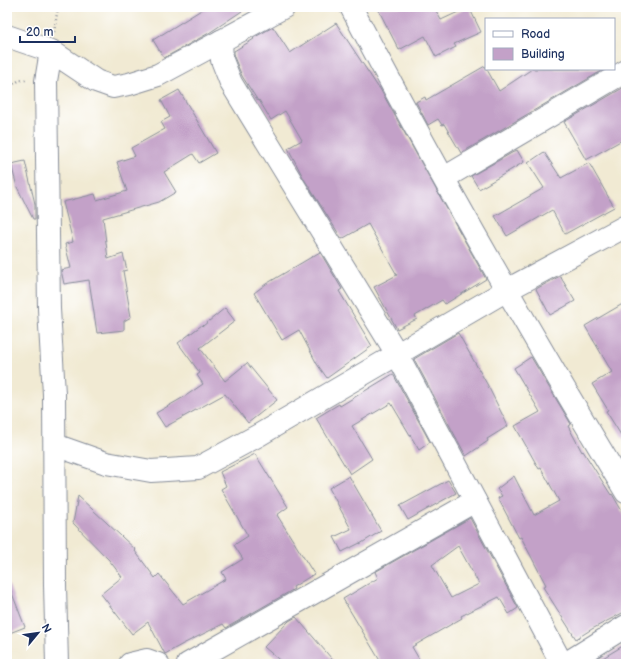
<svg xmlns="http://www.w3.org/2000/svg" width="633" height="671" font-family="'Balsamiq Sans',sans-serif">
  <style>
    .building { fill: #c3a1c8; fill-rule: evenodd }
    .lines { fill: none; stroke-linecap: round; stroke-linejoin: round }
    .street-casing { stroke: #868c98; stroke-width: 24 }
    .path { stroke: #868c98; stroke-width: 2.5; stroke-dasharray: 1 3; stroke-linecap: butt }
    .street { stroke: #fff; stroke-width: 22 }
  </style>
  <rect width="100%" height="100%" fill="#fff"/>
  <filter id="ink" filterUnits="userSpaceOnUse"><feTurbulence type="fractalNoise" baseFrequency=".025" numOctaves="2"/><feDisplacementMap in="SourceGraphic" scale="8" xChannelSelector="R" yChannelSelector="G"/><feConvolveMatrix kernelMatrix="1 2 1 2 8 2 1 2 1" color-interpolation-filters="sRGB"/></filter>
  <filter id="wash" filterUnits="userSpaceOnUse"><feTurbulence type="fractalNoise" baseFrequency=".012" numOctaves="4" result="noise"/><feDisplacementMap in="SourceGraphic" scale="16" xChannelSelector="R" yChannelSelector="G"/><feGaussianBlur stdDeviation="0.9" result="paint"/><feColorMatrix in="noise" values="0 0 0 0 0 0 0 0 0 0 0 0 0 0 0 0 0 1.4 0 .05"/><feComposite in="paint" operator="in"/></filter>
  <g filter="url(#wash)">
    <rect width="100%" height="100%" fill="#f1ead3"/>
    <g id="blocks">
      <g class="building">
        <polygon points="206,7 248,7 209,33 164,58 153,40"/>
        <polygon points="377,7 434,7 441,20 469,7 481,32 454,44 456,47 436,57 425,36 399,50"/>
        <polygon points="336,23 378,87 379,87 486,279 445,304 442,300 415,316 417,319 397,329 374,287 397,275 368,224 342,239 304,179 288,148 302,140 285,111 271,120 259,100 258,101 242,76 234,57 234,51 254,39 253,38 273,27 290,53"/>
        <polygon points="485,66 499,91 532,69 605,69 461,153 444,124 442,125 438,119 428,125 416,102 425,97 426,100"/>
        <polygon points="626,86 626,138 586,160 564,122"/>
        <polygon points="179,90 216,153 199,163 193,154 164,172 176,192 159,202 103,218 108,259 123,254 127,270 123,271 131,317 124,321 124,330 97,333 89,280 64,284 61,270 71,268 65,244 73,242 63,202 95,194 97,200 127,191 117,162 135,156 131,148 165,129 161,122 170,117 161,100"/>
        <polygon points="517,150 524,162 479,189 471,176"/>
        <polygon points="544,152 561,178 589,163 614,207 565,234 552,210 507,236 495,216 544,188 528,163"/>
        <polygon points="25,161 35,204 35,219 33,219 17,187 11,164"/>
        <polygon points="320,252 342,289 339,291 372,346 327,378 317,364 299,330 282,340 254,293 266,284"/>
        <polygon points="560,276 575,301 550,315 536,289"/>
        <polygon points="626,302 626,443 606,411 608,410 592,384 612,372 585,326"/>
        <polygon points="225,308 235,321 200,348 225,381 247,363 277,400 248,423 225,394 165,427 156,413 184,397 203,384 197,375 200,373 178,343 202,325 203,326"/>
        <polygon points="458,333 487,384 508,426 487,439 488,441 466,456 414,359"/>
        <polygon points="531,357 571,424 568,426 582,452 583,451 611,495 612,494 626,518 626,611 592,629 576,639 543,587 546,585 521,537 519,538 498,498 502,496 497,489 514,476 534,515 559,501 541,468 539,469 515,426 540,412 514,368"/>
        <polygon points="393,374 430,442 419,450 391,403 352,426 372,459 350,474 316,418 339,404 340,406"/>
        <polygon points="255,454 288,507 277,515 314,574 293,587 294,589 289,592 226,628 223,624 183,644 165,654 148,622 132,634 101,594 122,577 109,560 73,523 78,496 136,550 135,551 155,578 159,574 183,604 226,579 222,572 243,559 234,545 248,536 221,489 226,486 220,472"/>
        <polygon points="349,476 381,531 360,544 360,543 342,552 334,537 351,529 329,488"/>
        <polygon points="448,480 456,493 408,520 400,506"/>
        <path d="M470 518 518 608 509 614 499 597 461 616 462 618 412 647 422 664H382L343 599 378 578 375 572ZM458 546 479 584 451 598 432 565Z"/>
        <polygon points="8,583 25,627 7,634 7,584"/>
        <polygon points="296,617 326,652 336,664 284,664 264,647 289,621"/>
        <polygon points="626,644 626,664 593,664"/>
      </g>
    </g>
  </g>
  <g filter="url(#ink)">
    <use href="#blocks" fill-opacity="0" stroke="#868c98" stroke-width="1"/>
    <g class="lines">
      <g class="street-casing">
        <g id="street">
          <path d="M351 7C437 172 530 333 626 492"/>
          <polyline points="7,36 51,51 96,81 113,87 129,84 158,75 284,7"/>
          <polyline points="221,41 222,60 231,83 397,354 562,664"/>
          <polyline points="51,51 46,81 49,309 54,394 55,585 57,664"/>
          <polyline points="444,178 626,71"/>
          <polyline points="55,445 106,463 151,471 198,468 259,435 507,290 626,226"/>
          <polyline points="130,664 147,660 158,664"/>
          <polyline points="188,664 475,501"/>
          <polyline points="565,664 626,626"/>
        </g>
      </g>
      <g class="path">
        <polyline points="54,32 58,7"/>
        <polyline points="7,88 20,80 26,80"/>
      </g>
      <use href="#street" class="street"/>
    </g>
  </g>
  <rect width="633" height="671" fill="none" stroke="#fff" stroke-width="24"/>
  <rect x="485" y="18" width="130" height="52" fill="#ffffff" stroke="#a4acbf"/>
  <rect x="493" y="31" width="20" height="6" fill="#ffffff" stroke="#a4acbf"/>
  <text x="521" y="38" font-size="12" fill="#1b2f5e">Road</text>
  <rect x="493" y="48" width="20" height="12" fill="#c3a1c8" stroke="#a4acbf"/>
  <text x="521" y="58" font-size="12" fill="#1b2f5e">Building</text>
  <g transform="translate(38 633) rotate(61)" stroke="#ffffff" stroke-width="3" paint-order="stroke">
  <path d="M0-3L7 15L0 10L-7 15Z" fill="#1b2f5e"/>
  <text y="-6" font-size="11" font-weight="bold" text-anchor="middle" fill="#1b2f5e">N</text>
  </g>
  <path d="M20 36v6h55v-6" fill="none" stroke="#1b2f5e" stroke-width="2"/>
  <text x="26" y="36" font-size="12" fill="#1b2f5e" stroke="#ffffff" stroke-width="3" paint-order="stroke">20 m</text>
</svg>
